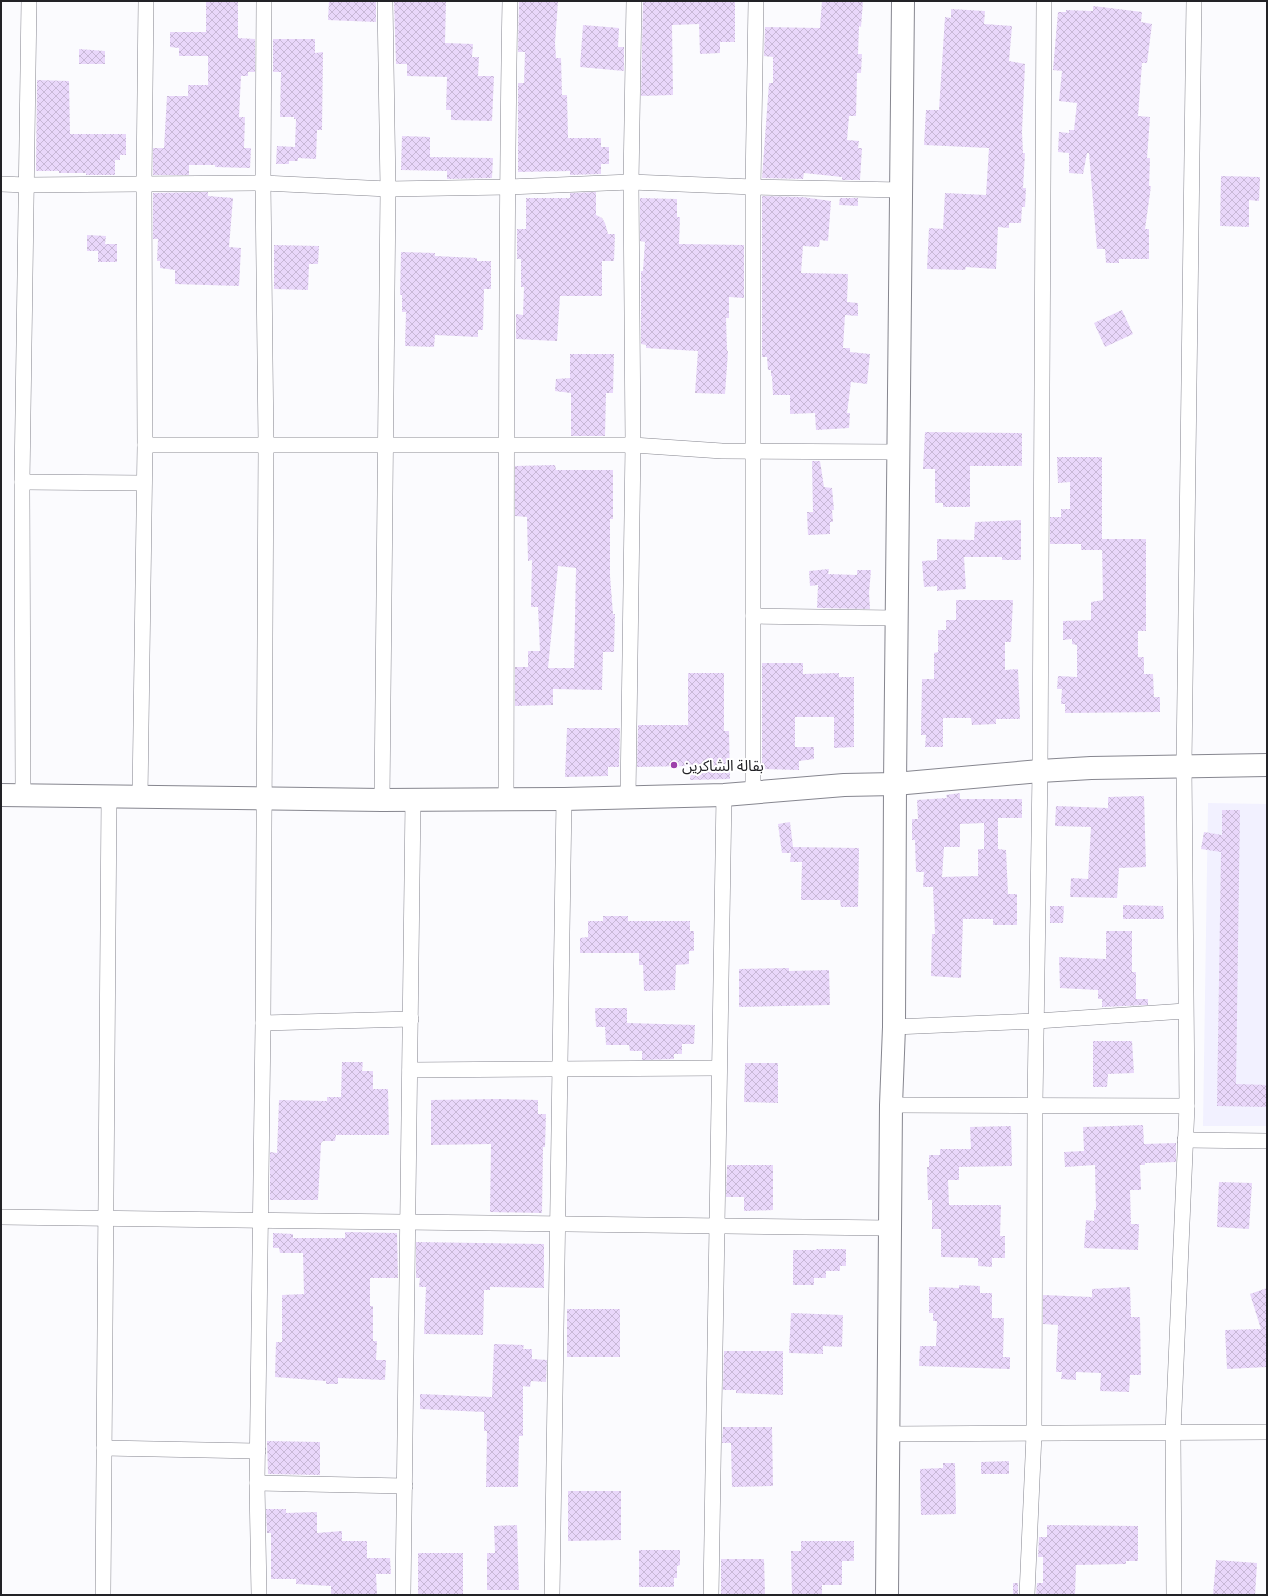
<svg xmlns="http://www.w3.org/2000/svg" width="1268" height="1596" font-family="'PT Sans Narrow','Noto Sans Arabic',sans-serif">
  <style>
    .built { fill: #f2f1ff }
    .building { fill: url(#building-cross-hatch); fill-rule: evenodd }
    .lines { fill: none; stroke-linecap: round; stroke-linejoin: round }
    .street-casing { stroke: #86868f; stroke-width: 16 }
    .secondary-casing { stroke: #86868f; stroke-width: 24 }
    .street { stroke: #fff; stroke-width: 15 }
    .secondary { stroke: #fff; stroke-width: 22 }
    .poi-dot { fill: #9d40aa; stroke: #fff; stroke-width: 1.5 }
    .labels { text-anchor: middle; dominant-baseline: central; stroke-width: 4; stroke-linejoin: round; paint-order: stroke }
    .poi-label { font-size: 15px; fill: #222226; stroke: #fff; text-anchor: start }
  </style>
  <defs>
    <pattern id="building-cross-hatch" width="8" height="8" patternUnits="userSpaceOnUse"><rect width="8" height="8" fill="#e9d7fa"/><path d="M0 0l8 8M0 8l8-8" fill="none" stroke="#c8b8d6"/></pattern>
  </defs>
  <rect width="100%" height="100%" fill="#fbfbfe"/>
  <polygon class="built" points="1208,803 1267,804 1267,1126 1203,1126"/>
  <g class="building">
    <polygon points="206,1 238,1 238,38 255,39 255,72 248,72 248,76 241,76 239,117 245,117 244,148 251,148 250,168 215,167 215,165 189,165 189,175 153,175 153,148 164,148 167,96 188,96 188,85 208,85 208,56 179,56 179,48 170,47 170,32 206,32"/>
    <polygon points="329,1 376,1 376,22 328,20"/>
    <polygon points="394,1 446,1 445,43 473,44 472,57 479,57 478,76 494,76 492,121 451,120 451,110 446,110 447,77 407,76 407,64 396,64"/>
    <polygon points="519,1 558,1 555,43 556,58 561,58 562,95 567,95 568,138 601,138 601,147 609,147 609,164 601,164 601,174 570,175 570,171 518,172 518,83 524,83 525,52 518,52"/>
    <polygon points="643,1 735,1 735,42 720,42 720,53 700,54 699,24 672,25 673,95 641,96"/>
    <polygon points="822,1 863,1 861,27 859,26 858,54 862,54 861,73 857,73 856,116 849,116 847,140 859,141 858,148 862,148 860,180 842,180 842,177 804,173 803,179 762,178 769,83 773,83 773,57 764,56 765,27 820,28"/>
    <polygon points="1093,6 1142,12 1141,22 1152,24 1147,63 1142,63 1138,116 1150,117 1147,158 1150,158 1149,186 1151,186 1145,229 1149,229 1149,259 1119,259 1119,263 1106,263 1105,249 1097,249 1089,153 1087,153 1083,174 1069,173 1069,153 1058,152 1059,132 1069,133 1069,130 1074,130 1077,103 1059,101 1062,71 1053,70 1058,12 1066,12 1066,10 1093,11"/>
    <polygon points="951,9 985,11 984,24 1012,26 1009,61 1025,64 1022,132 1023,153 1025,153 1023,188 1026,188 1025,207 1022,207 1021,223 1009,223 1009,228 998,227 996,269 966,267 965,270 927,269 929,228 943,229 945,193 986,195 989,148 924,145 926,110 939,110 945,17 951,18"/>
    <polygon points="583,25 619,28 618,47 624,47 624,71 580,67"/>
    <polygon points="273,39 315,39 315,53 323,52 322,130 317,130 316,159 298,158 298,161 289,161 289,164 276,164 277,146 295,147 296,119 294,119 294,117 280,117 281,72 273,72"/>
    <polygon points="79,49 105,51 105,64 79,64"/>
    <polygon points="37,80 69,81 70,134 126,134 126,155 120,155 120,160 115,160 115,175 86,175 86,173 59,173 59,171 36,171"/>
    <polygon points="402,136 430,137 430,157 493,158 492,178 447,179 447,171 401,170"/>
    <polygon points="1221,176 1260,177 1259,201 1249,200 1249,227 1220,226"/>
    <polygon points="208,192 208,196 233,198 229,247 241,248 239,286 175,284 175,270 160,268 160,261 157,261 158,239 153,239 153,193"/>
    <polygon points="596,192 596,215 602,218 605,223 608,234 615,234 614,261 602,261 602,296 560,296 557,341 516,339 516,314 523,315 524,287 521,287 521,259 517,259 517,229 526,229 526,198 570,198 570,193"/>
    <polygon points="762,196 802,197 831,201 828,241 820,240 819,247 803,246 801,273 848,274 847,302 858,303 858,316 845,315 843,348 850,348 850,352 870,354 867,384 851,382 847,413 850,413 849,428 816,430 815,413 790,414 790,395 773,395 772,376 771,376 771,370 768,370 767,357 762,357"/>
    <polygon points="640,198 677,199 677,217 680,217 679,244 744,245 744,298 729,297 729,318 726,318 727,351 728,351 725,394 695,393 698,351 646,348 646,345 641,344 641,271 643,271 645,242 640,241"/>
    <polygon points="840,198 858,198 858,206 839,205"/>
    <polygon points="87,235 106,236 105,244 117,244 117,262 98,262 98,251 87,251"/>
    <polygon points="274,245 319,246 318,264 309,264 308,290 274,289"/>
    <polygon points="401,252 435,253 435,256 477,258 477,261 491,261 491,289 484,289 483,330 478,330 478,337 435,335 434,347 405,346 406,312 402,312 402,295 400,295"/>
    <polygon points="1122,310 1133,334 1105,347 1094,323"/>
    <polygon points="570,354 614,354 613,393 606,393 605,436 571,436 571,393 555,391 556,379 570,378"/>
    <polygon points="925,432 1022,433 1022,466 970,466 970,507 943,507 943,503 935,503 935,469 923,469"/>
    <polygon points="1057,457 1102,457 1102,539 1146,539 1146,631 1138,631 1138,657 1144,657 1144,674 1153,674 1154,697 1160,697 1160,712 1065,713 1065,704 1061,704 1062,689 1057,689 1058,676 1077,677 1077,645 1072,644 1072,639 1063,640 1063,621 1091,620 1091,602 1103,600 1102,544 1102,550 1081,550 1081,544 1050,544 1050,517 1061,517 1061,509 1070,509 1070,482 1058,483"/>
    <polygon points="812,461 820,461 824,487 832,488 834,510 832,510 833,522 830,522 830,534 808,535 807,512 813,512"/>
    <path d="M555 465 556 470H613V519H610V576L613 614H615L614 652H603L602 690 553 689V705L515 706V667H528V651H540L538 607H531L532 560 528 561 527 517 515 516V466ZM558 566 576 568 574 668H548Z"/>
    <polygon points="1021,520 1021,560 1002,560 1002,557 964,557 966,589 937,591 937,586 924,587 922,561 937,560 937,539 974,540 975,522"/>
    <polygon points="829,569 828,574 857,575 857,570 871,570 869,593 870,609 817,608 818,585 810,586 809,571"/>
    <polygon points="956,600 1013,600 1011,642 1005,642 1005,670 1018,669 1020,719 996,719 996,724 972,725 971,718 943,718 943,747 925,747 926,735 921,735 922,679 934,679 934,653 938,652 938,630 946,630 946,620 956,620"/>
    <polygon points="762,663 803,663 803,674 839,673 839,677 854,677 854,747 834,748 834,717 795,717 795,747 814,747 814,759 799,761 799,770 762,769"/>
    <polygon points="688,673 724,673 724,731 729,731 730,779 690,780 691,766 637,767 638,725 688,725"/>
    <polygon points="567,728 620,728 619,767 608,767 608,776 565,777"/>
    <path d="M960 793V799H1022V818H998V849L1006 850 1008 894H1017V925H993V919H963L961 978 931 976 932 934H935L933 887H923L924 872H916L915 840H912V819H918L917 800 947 798 946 795ZM984 823V849H978V876L942 877 944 847H960V824Z"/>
    <polygon points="1144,796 1146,867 1119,868 1117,898 1070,897 1071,878 1088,879 1091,827 1055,826 1056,806 1108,808 1108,797"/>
    <polygon points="1222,810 1240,810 1236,1084 1267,1085 1267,1107 1217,1106 1221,852 1201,849 1204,832 1222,835"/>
    <polygon points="790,822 793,847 859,848 858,907 841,907 840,900 801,900 802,862 790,862 791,853 782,853 778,824"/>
    <polygon points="1123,905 1163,906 1164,919 1123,919"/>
    <polygon points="1050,906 1064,906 1063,923 1050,923"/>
    <polygon points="603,916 628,916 628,921 690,921 690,931 694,931 694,951 689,951 689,964 676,965 675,990 644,991 643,965 639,965 639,953 580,953 580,938 588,937 588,921 603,921"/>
    <polygon points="1106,931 1132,931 1132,972 1136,972 1136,999 1148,999 1148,1005 1102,1007 1102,999 1098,999 1098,990 1060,988 1059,957 1106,959"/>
    <polygon points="789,968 789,971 829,970 830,1005 739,1007 739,969"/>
    <polygon points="595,1008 627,1008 627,1023 695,1025 694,1044 682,1044 682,1054 674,1054 674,1059 642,1060 642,1051 630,1051 629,1045 606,1045 605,1027 596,1027"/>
    <polygon points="1093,1041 1132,1041 1134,1073 1108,1074 1107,1087 1093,1087"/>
    <polygon points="342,1062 363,1062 362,1071 373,1071 373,1089 388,1089 389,1135 336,1135 335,1141 323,1141 321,1143 318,1200 270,1200 270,1152 277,1153 279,1100 327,1101 327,1097 341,1097"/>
    <polygon points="745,1063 778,1063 778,1103 744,1102"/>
    <polygon points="497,1099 538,1100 538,1114 546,1114 545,1147 543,1147 542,1213 490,1212 491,1144 431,1145 431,1100"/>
    <polygon points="1143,1125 1144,1144 1176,1143 1176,1162 1145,1163 1145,1165 1140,1165 1141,1190 1130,1190 1131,1224 1139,1224 1138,1250 1084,1248 1086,1220 1094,1221 1094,1210 1096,1210 1095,1165 1065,1167 1064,1152 1084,1151 1083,1127"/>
    <polygon points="1011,1126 1012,1166 959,1167 959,1180 948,1180 949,1205 1001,1205 1000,1236 1005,1236 1005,1258 992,1258 992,1267 978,1266 978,1258 941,1257 941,1229 932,1229 932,1200 928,1200 927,1167 929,1167 929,1155 940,1155 940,1149 971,1149 970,1127"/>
    <polygon points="727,1165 773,1165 773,1210 744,1211 744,1197 726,1197"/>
    <polygon points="1219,1182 1252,1183 1249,1229 1217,1227"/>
    <polygon points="345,1232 397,1233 398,1278 370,1278 370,1306 373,1306 373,1341 377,1341 376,1360 386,1360 385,1380 338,1378 338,1384 326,1384 326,1381 275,1377 276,1342 282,1342 282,1295 304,1294 303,1253 280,1253 279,1248 273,1248 273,1233 293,1234 293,1238 345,1238"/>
    <polygon points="416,1242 544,1244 544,1288 490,1287 490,1290 484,1290 483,1335 424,1334 426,1287 419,1287 420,1278 416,1278"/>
    <polygon points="816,1249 846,1249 846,1266 840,1266 840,1271 826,1271 826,1278 814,1278 814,1285 793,1285 793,1250 816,1250"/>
    <polygon points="959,1285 980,1286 980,1293 992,1293 992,1318 1004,1318 1003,1357 1010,1357 1010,1369 919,1366 920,1346 936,1346 937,1321 933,1321 933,1313 929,1313 929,1287 959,1288"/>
    <polygon points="1130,1287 1131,1317 1140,1317 1141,1375 1130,1375 1129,1392 1100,1391 1101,1373 1076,1372 1076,1380 1061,1379 1062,1372 1056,1372 1058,1325 1043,1324 1043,1295 1092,1297 1092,1289"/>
    <polygon points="1267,1288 1267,1367 1227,1369 1225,1330 1261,1329 1250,1294"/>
    <rect x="567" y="1309" width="53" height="48"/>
    <polygon points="791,1313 843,1315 842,1347 823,1346 823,1354 789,1353"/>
    <polygon points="494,1344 524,1345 523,1349 532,1349 532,1359 547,1360 546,1382 531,1381 530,1387 523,1386 523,1436 519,1436 518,1487 486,1487 487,1431 484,1431 484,1412 420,1409 420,1394 492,1397"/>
    <polygon points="724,1351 783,1351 783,1395 736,1393 736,1390 723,1390"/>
    <polygon points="723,1427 772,1427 773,1486 732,1487 731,1443 722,1443"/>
    <polygon points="267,1441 320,1442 320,1475 268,1474"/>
    <polygon points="1009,1461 1009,1474 981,1474 981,1462"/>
    <polygon points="943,1463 955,1463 956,1514 921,1515 920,1469 943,1468"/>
    <polygon points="568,1491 621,1491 621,1540 568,1541"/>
    <polygon points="266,1509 286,1509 286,1513 317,1512 317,1533 342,1531 342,1541 367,1541 367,1558 390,1558 391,1574 376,1574 377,1595 331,1595 331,1586 296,1584 296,1579 271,1579 271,1533 267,1533"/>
    <polygon points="517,1525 519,1590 487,1590 487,1553 495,1553 494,1526"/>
    <polygon points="1047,1525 1138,1526 1138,1561 1126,1561 1126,1564 1076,1565 1075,1595 1036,1595 1037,1583 1043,1583 1043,1557 1038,1557 1039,1537 1047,1537"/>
    <polygon points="801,1541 854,1541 854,1561 842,1561 842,1585 822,1585 822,1595 792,1595 791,1551 801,1551"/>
    <polygon points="639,1550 680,1550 680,1565 677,1566 677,1578 674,1578 674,1587 639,1587"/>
    <rect x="418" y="1553" width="45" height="42"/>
    <polygon points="721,1559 764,1559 765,1595 721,1595"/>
    <polygon points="1216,1560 1257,1563 1255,1595 1213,1595"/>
    <rect x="1013" y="1583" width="5" height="12"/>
  </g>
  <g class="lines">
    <g class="street-casing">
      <g id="street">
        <polyline points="1,184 26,185 263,183 388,189 507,187 631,182 753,187 901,190"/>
        <polyline points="145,445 633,445 722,451 898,452"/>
        <polyline points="22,482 144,483"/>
        <polyline points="753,616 896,618"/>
        <polyline points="753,792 753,187 756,1"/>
        <polyline points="23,796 22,482 29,1"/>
        <polyline points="140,797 145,445 144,183 146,1"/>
        <polyline points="628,797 633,445 631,182 634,1"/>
        <polyline points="382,800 388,189 385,1"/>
        <path d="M506 800C507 534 505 267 510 1"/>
        <polyline points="263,1023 411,1019"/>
        <polyline points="894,1027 1037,1021 1185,1011"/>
        <polyline points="410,1070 719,1068"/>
        <polyline points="891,1105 1187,1106"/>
        <polyline points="1185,1140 1267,1141"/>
        <polyline points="1,1217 890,1228"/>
        <polyline points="888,1434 1267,1432"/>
        <polyline points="104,1448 258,1451"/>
        <polyline points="257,1483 405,1486"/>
        <polyline points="103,1595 109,796"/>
        <polyline points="259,1595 257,1483 263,1023 266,444 263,183 264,1"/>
        <polyline points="403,1595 413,800"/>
        <polyline points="552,1595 564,799"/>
        <polyline points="711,1595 724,795"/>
        <polyline points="1027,1595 1034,1434 1035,1104 1040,771 1044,1"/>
        <polyline points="1174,1595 1173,1433 1187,1106 1184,765 1194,1"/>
      </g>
    </g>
    <g class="secondary-casing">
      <g id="secondary">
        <polyline points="1,795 382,800 564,799 724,795 844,785 895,784 1040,771 1091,768 1267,765"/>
        <polyline points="887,1595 891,1105 894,1027 895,784 903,1"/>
      </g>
    </g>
    <use href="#street" class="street"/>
    <use href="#secondary" class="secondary"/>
  </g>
  <circle class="poi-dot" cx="674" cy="765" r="4"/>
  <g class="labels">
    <g class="poi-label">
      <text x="682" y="765">بقالة الشاكرين</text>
    </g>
  </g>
  <rect width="1268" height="1596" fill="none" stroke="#222226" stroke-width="4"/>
</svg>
